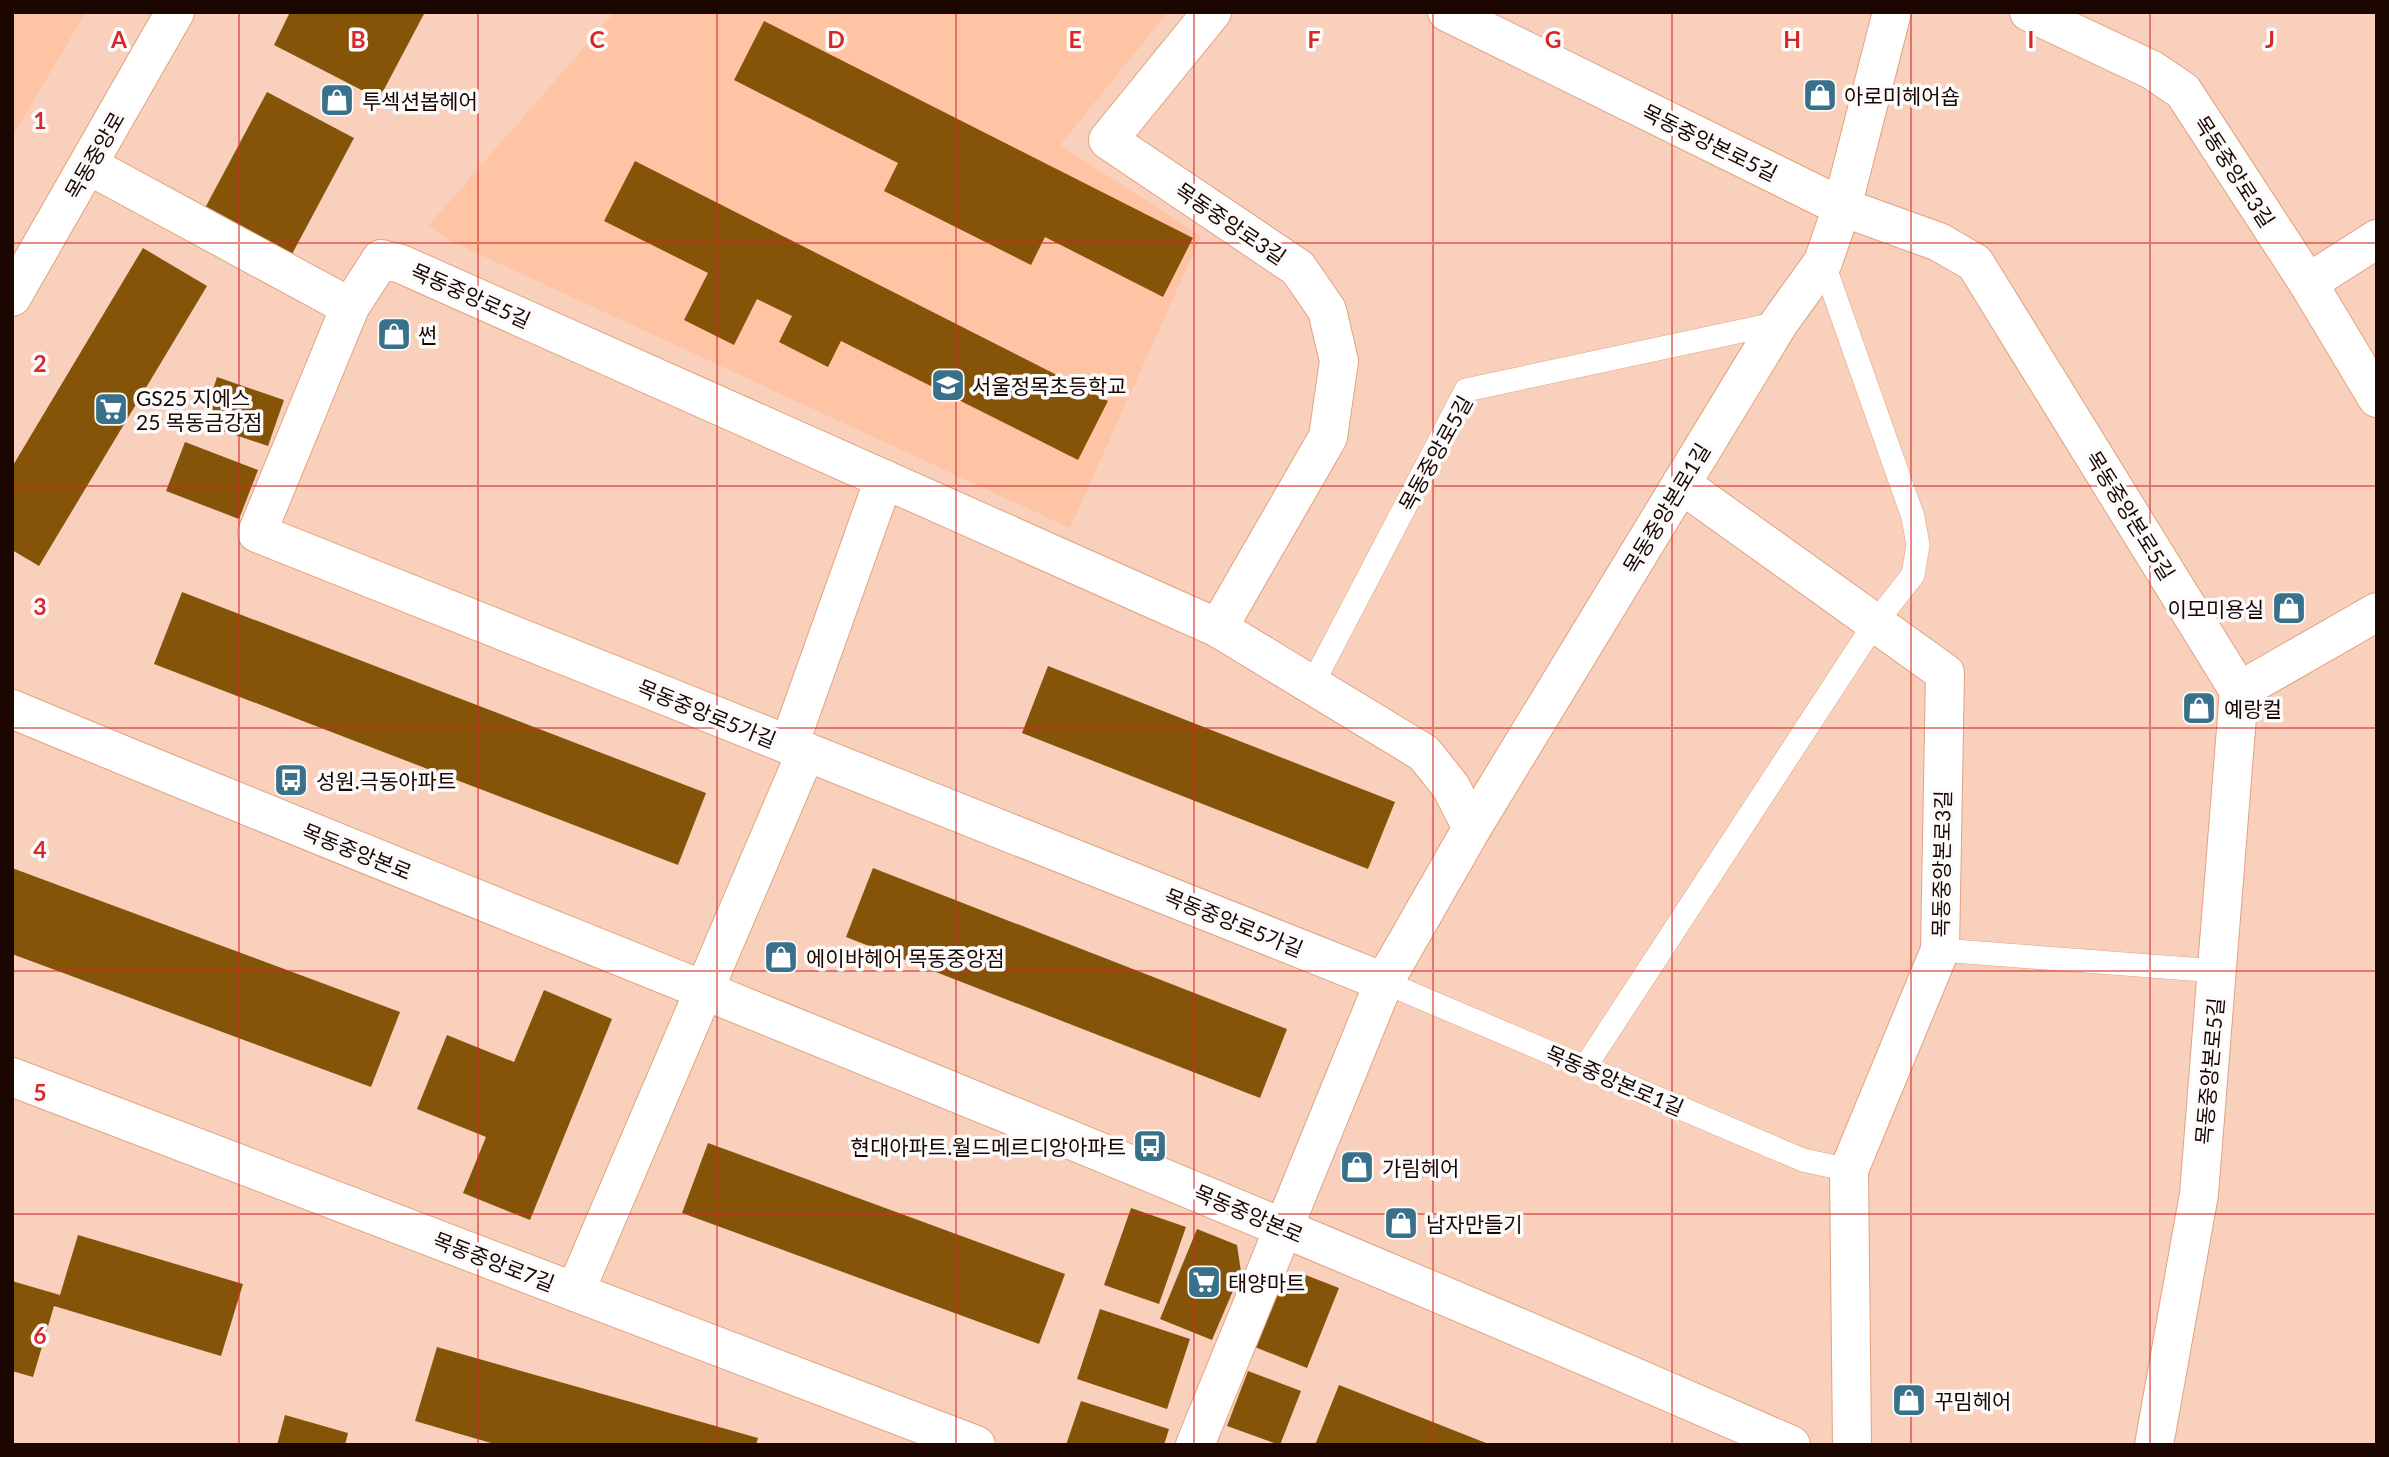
<svg xmlns="http://www.w3.org/2000/svg" width="2389" height="1457" font-family="Lato,'Noto Sans KR',sans-serif">
  <style>
    .built { fill: #ffc4a4 }
    .building { fill: #855409 }
    .lines { fill: none; stroke-linecap: round; stroke-linejoin: round }
    .service-casing { stroke: #e2a27f; stroke-width: 24 }
    .minor-casing { stroke: #e2a27f; stroke-width: 40 }
    .tertiary-casing { stroke: #e2a27f; stroke-width: 40 }
    .secondary-casing { stroke: #e2a27f; stroke-width: 40 }
    .service { stroke: #fff; stroke-width: 23 }
    .minor { stroke: #fff; stroke-width: 38 }
    .tertiary { stroke: #fff; stroke-width: 38 }
    .secondary { stroke: #fff; stroke-width: 38 }
    .grid { fill: none; stroke: #d62828; stroke-width: 2; stroke-opacity: 0.55 }
    .labels { text-anchor: middle; dominant-baseline: central; stroke-width: 7; stroke-linejoin: round; paint-order: stroke }
    .poi-label { font-size: 21px; fill: #1b0600; stroke: #fbfbfb; text-anchor: start }
    .street-label { font-size: 21px; fill: #1b0600; stroke: #fbfbfb }
    .grid-label { font-size: 23px; text-anchor: middle; font-weight: bold; fill: #d62828; stroke: #fbfbfb; stroke-width: 7; stroke-linejoin: round; paint-order: stroke }
  </style>
  <rect width="100%" height="100%" fill="#f8d0bb"/>
  <g class="built">
    <polygon points="12,12 86,12 12,137"/>
    <polygon points="615,12 1168,12 1060,145 1201,236 1070,528 451,241 429,225"/>
  </g>
  <g class="building">
    <polygon points="290,12 425,12 379,99 274,45"/>
    <polygon points="764,21 1193,238 1163,297 1045,237 1031,265 884,191 898,163 734,80"/>
    <polygon points="267,92 354,138 291,256 204,210"/>
    <polygon points="635,161 1108,401 1078,460 841,341 828,367 779,342 792,316 757,299 734,345 684,320 708,273 604,221"/>
    <polygon points="143,248 207,286 39,566 12,550 12,467"/>
    <polygon points="217,377 284,400 268,446 202,424"/>
    <polygon points="185,442 258,470 239,519 166,491"/>
    <polygon points="182,592 706,793 678,865 154,664"/>
    <polygon points="1048,666 1395,802 1368,869 1022,733"/>
    <polygon points="12,868 400,1012 371,1087 12,954"/>
    <polygon points="873,868 1287,1029 1260,1098 846,937"/>
    <polygon points="544,990 612,1019 530,1220 463,1193 486,1137 417,1109 447,1035 514,1062"/>
    <polygon points="708,1143 1065,1274 1039,1344 682,1213"/>
    <polygon points="1131,1208 1186,1227 1159,1304 1104,1285"/>
    <polygon points="1197,1229 1237,1245 1241,1272 1212,1340 1160,1319"/>
    <polygon points="78,1235 243,1284 221,1356 54,1306 33,1377 12,1371 12,1281 60,1295"/>
    <polygon points="1298,1272 1339,1288 1307,1368 1250,1345 1276,1281"/>
    <polygon points="1100,1309 1190,1339 1167,1409 1077,1379"/>
    <polygon points="437,1347 758,1438 756,1445 498,1445 415,1421"/>
    <polygon points="1248,1371 1301,1391 1280,1445 1227,1426"/>
    <polygon points="1339,1385 1491,1445 1315,1445"/>
    <polygon points="1081,1401 1169,1429 1164,1445 1066,1445"/>
    <polygon points="285,1415 348,1433 345,1445 277,1445"/>
  </g>
  <g class="lines">
    <g class="service-casing">
      <g id="service">
        <polyline points="1312,685 1466,390 1779,323"/>
        <polyline points="1940,950 2217,971"/>
        <polyline points="1384,982 1803,1160 1849,1170"/>
        <polyline points="1585,1067 1875,623 1913,575 1918,545 1913,517 1823,262"/>
      </g>
    </g>
    <g class="minor-casing">
      <g id="minor">
        <polyline points="1212,12 1108,140 1298,268 1327,310 1339,361 1328,437 1218,628"/>
        <polyline points="1447,12 1842,207 1939,242 1975,263 2239,691 2199,1194 2154,1445"/>
        <polyline points="2029,12 2152,70 2183,91 2308,283 2377,398"/>
        <polyline points="88,165 350,307 381,259 401,264 1218,628 1424,753 1451,787 1472,828"/>
        <polyline points="2308,283 2377,239"/>
        <polyline points="350,307 257,533 1384,982"/>
        <polyline points="1681,484 1945,673 1940,950 1849,1170 1852,1445"/>
        <polyline points="2239,691 2377,612"/>
        <polyline points="789,745 884,479"/>
        <polyline points="12,1077 976,1445"/>
        <polyline points="575,1292 806,752"/>
        <polyline points="1195,1445 1384,982 1472,828 1779,323 1823,262 1842,207 1892,12"/>
      </g>
    </g>
    <g class="tertiary-casing">
      <path id="tertiary" d="M12 709C340 846 670 975 998 1110 1264 1219 1528 1330 1791 1445"/>
    </g>
    <g class="secondary-casing">
      <polyline id="secondary" points="12,297 175,12"/>
    </g>
    <use href="#service" class="service"/>
    <use href="#minor" class="minor"/>
    <use href="#tertiary" class="tertiary"/>
    <use href="#secondary" class="secondary"/>
  </g>
  <path class="grid" d="M239 12V1445M478 12V1445M717 12V1445M956 12V1445M1194 12V1445M1433 12V1445M1672 12V1445M1911 12V1445M2150 12V1445M12 243H2377M12 486H2377M12 728H2377M12 971H2377M12 1214H2377"/>
  <defs>
    <g id="shop-square" transform="scale(1.75)"><rect x="-9" y="-9" width="18" height="18" rx="4" fill="#39718b" stroke="#fbfbfb"/><path d="M-5-2.5h2.3a2.7 3.5 0 0 1 5.4 0H5L5.5 6h-11ZM-1.5-2.5h3a1.5 2.3 0 0 0-3 0Z" fill="#fff"/></g>
    <g id="school-square" transform="scale(1.75)"><rect x="-9" y="-9" width="18" height="18" rx="4" fill="#39718b" stroke="#fbfbfb"/><path d="M0-5L7-2L0 1L-7-2ZM-4 1L0 2.5L4 1V4Q0 6-4 4Z" fill="#fff"/></g>
    <g id="supermarket-square" transform="scale(1.75)"><rect x="-9" y="-9" width="18" height="18" rx="4" fill="#39718b" stroke="#fbfbfb"/><path d="M-6-5.5h2.5l.6 2H6L4.5 2H-2.5L-4.4-4H-6ZM-1.5 3.2a1.3 1.3 0 1 0 .1 0ZM3 3.2a1.3 1.3 0 1 0 .1 0Z" fill="#fff"/></g>
    <g id="bus-square" transform="scale(1.75)"><rect x="-9" y="-9" width="18" height="18" rx="4" fill="#39718b" stroke="#fbfbfb"/><path d="M-5-6H5V4H4V6H2V4H-2V6H-4V4H-5ZM-3.5-4V0h7V-4ZM-3.5 1.2v1.5H-2V1.2ZM2 1.2v1.5H3.5V1.2Z" fill="#fff"/></g>
  </defs>
  <g fill-rule="evenodd">
    <use href="#shop-square" x="1820" y="95"/>
    <use href="#shop-square" x="337" y="100"/>
    <use href="#shop-square" x="394" y="334"/>
    <use href="#school-square" x="948" y="385"/>
    <use href="#supermarket-square" x="111" y="409"/>
    <use href="#shop-square" x="2289" y="608"/>
    <use href="#shop-square" x="2199" y="708"/>
    <use href="#bus-square" x="291" y="780"/>
    <use href="#shop-square" x="781" y="957"/>
    <use href="#bus-square" x="1150" y="1146"/>
    <use href="#shop-square" x="1357" y="1167"/>
    <use href="#shop-square" x="1401" y="1223"/>
    <use href="#supermarket-square" x="1204" y="1282"/>
    <use href="#shop-square" x="1909" y="1400"/>
  </g>
  <g class="labels">
    <g class="poi-label">
      <text x="1844" y="95">아로미헤어숍</text>
      <text x="362" y="100">투섹션봅헤어</text>
      <text x="418" y="334">썬</text>
      <text x="972" y="385">서울정목초등학교</text>
      <text x="136" y="397">GS25 지에스<tspan x="136" dy="24">25 목동금강점</tspan></text>
      <text x="2264" y="608" text-anchor="end">이모미용실</text>
      <text x="2224" y="708">예랑컬</text>
      <text x="316" y="780">성원.극동아파트</text>
      <text x="806" y="957">에이바헤어 목동중앙점</text>
      <text x="1126" y="1146" text-anchor="end">현대아파트.월드메르디앙아파트</text>
      <text x="1382" y="1167">가림헤어</text>
      <text x="1426" y="1223">남자만들기</text>
      <text x="1228" y="1282">태양마트</text>
      <text x="1934" y="1400">꾸밈헤어</text>
    </g>
    <g class="street-label">
      <text transform="translate(1710 142) rotate(26)">목동중앙본로5길</text>
      <text transform="translate(94 155) rotate(-60)">목동중앙로</text>
      <text transform="translate(2235 171) rotate(57)">목동중앙로3길</text>
      <text transform="translate(1231 223) rotate(34)">목동중앙로3길</text>
      <text transform="translate(471 295) rotate(24)">목동중앙로5길</text>
      <text transform="translate(1435 453) rotate(-61)">목동중앙로5길</text>
      <text transform="translate(1666 508) rotate(-59)">목동중앙본로1길</text>
      <text transform="translate(2131 515) rotate(58)">목동중앙본로5길</text>
      <text transform="translate(707 713) rotate(22)">목동중앙로5가길</text>
      <text transform="translate(357 851) rotate(22)">목동중앙본로</text>
      <text transform="translate(1941 864) rotate(-89)">목동중앙본로3길</text>
      <text transform="translate(1234 922) rotate(22)">목동중앙로5가길</text>
      <text transform="translate(2209 1071) rotate(-85)">목동중앙본로5길</text>
      <text transform="translate(1615 1080) rotate(23)">목동중앙본로1길</text>
      <text transform="translate(1249 1213) rotate(23)">목동중앙본로</text>
      <text transform="translate(494 1261) rotate(21)">목동중앙로7길</text>
    </g>
  </g>
  <g class="grid-label">
    <text x="119" y="48">A</text>
    <text x="358" y="48">B</text>
    <text x="597" y="48">C</text>
    <text x="836" y="48">D</text>
    <text x="1075" y="48">E</text>
    <text x="1314" y="48">F</text>
    <text x="1553" y="48">G</text>
    <text x="1792" y="48">H</text>
    <text x="2031" y="48">I</text>
    <text x="2270" y="48">J</text>
    <text x="40" y="129">1</text>
    <text x="40" y="372">2</text>
    <text x="40" y="615">3</text>
    <text x="40" y="858">4</text>
    <text x="40" y="1101">5</text>
    <text x="40" y="1344">6</text>
  </g>
  <rect width="2389" height="1457" fill="none" stroke="#1b0600" stroke-width="28"/>
</svg>
